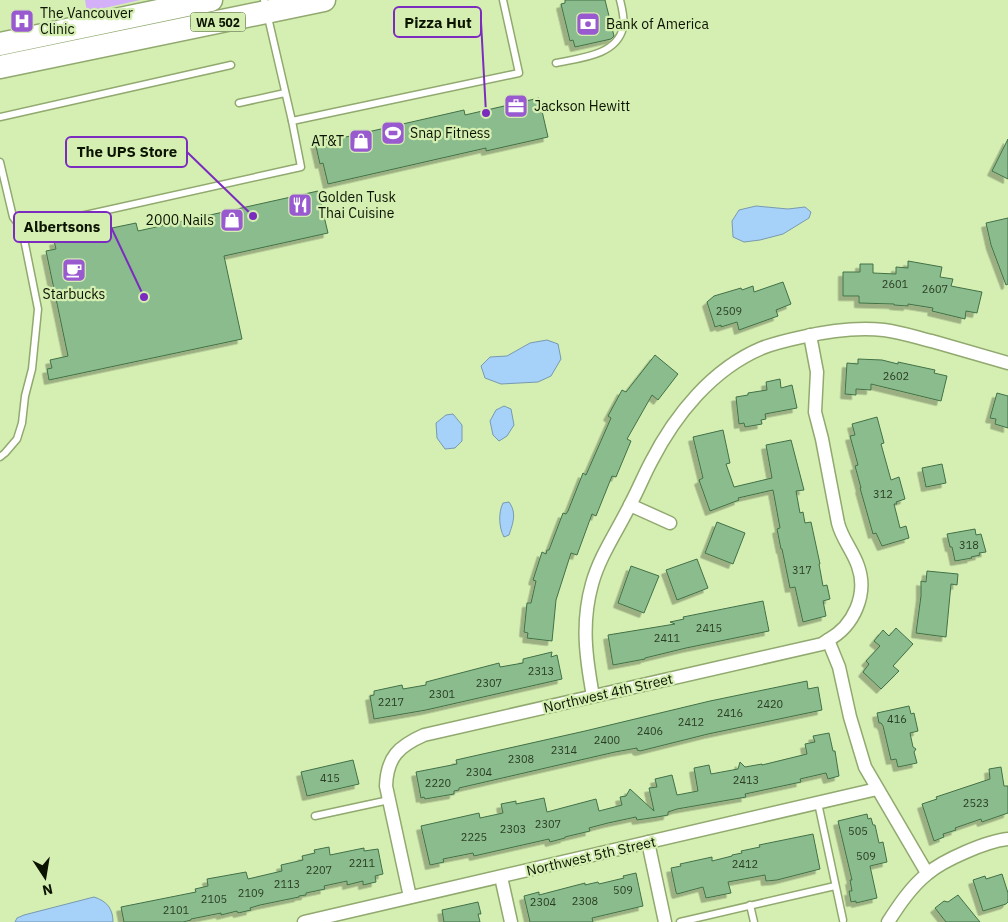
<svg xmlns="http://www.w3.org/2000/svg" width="1008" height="922" font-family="'IBM Plex Sans',sans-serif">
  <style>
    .green { fill: #d3b0f8 }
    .water { fill: #a6d2fa; stroke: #7899af }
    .building { fill: #8abc8d; stroke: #427147; filter: url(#shadow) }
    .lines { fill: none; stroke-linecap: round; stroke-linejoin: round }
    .lane-casing { stroke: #91a96f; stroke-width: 9 }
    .street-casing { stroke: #91a96f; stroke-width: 15 }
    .highway-casing { stroke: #91a96f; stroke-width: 25 }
    .lane { stroke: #fff; stroke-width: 6 }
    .street { stroke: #fff; stroke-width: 12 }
    .highway { stroke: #fff; stroke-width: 22 }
    .labels { text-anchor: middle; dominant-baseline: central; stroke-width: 4.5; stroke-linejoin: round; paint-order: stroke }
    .number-label { font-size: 11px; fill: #2b3d24 }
    .shield { fill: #d5efb2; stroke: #485536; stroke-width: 1 }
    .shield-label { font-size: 12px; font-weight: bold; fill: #0b1301 }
    .poi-label { font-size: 14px; fill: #0b1301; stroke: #d5efb2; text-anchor: start }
    .street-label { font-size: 14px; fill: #0b1301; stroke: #d5efb2 }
    .leader { fill: none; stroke: #7b2cbf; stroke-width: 2 }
    .callout-dot { fill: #7b2cbf; stroke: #d5efb2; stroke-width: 2 }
    .callout { fill: #d5efb2; stroke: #7b2cbf; stroke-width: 2 }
    .callout-label { font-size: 15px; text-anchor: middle; font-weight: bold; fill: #0b1301 }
  </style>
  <defs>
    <filter id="shadow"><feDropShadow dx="-4.5" dy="4.5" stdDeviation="0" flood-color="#0004"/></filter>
  </defs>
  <rect width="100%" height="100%" fill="#d5efb2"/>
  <polygon class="green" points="85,0 140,0 87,12"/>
  <g class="water">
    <polygon points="756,206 788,209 805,207 811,212 809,218 783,234 760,240 744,242 733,237 732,221 739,210"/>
    <polygon points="547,340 558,344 561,359 551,376 538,382 501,384 485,378 481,366 490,357 507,356 530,343"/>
    <polygon points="504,406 511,409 514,425 507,436 499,441 493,435 490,421 496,410"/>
    <polygon points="453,414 462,425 462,441 455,448 445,449 437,438 436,423 446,415"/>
    <path d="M509 502C517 513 513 523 509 535L504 537C499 528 498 513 503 503Z"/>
    <path d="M94 897C107 901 113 909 113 922H15L17 918 24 915Z"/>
  </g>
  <g class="building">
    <polygon points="565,0 605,0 614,36 611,39 575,47 573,40 570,41 561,4 565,3"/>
    <polygon points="539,98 548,137 486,151 486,148 328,184 323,163 320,164 315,142 336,137 337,139 464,110 465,115"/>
    <polygon points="1008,139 1008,179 992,171"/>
    <polygon points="318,191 328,233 224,256 242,339 49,380 47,369 52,368 50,360 68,356 46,251 56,249 54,241 83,235 94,228 107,229 136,223 138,231"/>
    <polygon points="1008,218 1008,284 1006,285 991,245 986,223"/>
    <polygon points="908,261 942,267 940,277 953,279 951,286 982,292 977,313 966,311 965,319 932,311 933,308 908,304 908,306 894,305 894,304 859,303 859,296 843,296 843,272 860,272 860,264 873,264 873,273 896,274 896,267 908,268"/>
    <polygon points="783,282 791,304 776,310 778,316 739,330 737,322 721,327 721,325 715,327 707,302 714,296 741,288 742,290 753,286 754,292"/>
    <polygon points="655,355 678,374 658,400 652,395 627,439 631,441 616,477 612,476 596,516 592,514 577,555 571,553 556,600 552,641 527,638 528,633 524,632 527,603 531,603 536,581 533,580 542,552 546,554 547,550 549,550 563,513 566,514 568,511 583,473 586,475 611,418 608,416 622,390 626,392"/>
    <polygon points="858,359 882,360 898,364 898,362 935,370 934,373 947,376 941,401 871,384 871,390 856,389 856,395 845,394 847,363 858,364"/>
    <polygon points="780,379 781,388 792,385 797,408 765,414 766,419 761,420 762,424 745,427 744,423 739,424 736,397 748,395 748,393 767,390 766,382"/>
    <polygon points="997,393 1008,396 1008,428 995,424 996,419 990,418"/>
    <polygon points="877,417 884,443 881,444 891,480 899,477 905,499 896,502 897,504 894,504 900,528 906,526 909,538 882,546 876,533 873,534 860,488 861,488 855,466 858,465 850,436 855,435 852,424"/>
    <polygon points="723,430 730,463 726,464 734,487 772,478 766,445 791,440 804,490 796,491 800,513 803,512 805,523 811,522 820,564 819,564 823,586 827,585 830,599 823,601 826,616 803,622 795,587 790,588 782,549 781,549 777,529 780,528 773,490 738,498 739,500 710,511 699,480 703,478 693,437"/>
    <polygon points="942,464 946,483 926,487 922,468"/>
    <polygon points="717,522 745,533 733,564 705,553"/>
    <polygon points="975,529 976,535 981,534 986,552 979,553 980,555 971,557 972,558 955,561 952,547 950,547 947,534"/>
    <polygon points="697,559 708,588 677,600 666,570"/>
    <polygon points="631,566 659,576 644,613 618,603"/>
    <polygon points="927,571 958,574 957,585 951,584 946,637 916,633 921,596 921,581 926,582"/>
    <polygon points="763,601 769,631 686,648 645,658 645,659 613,665 608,635 675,624 670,622 684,619 683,617"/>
    <polygon points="896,628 913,644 893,666 899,671 881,689 863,672 869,664 866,661 880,646 874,641 883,630 889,636"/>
    <polygon points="552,652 551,657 557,655 562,679 426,710 374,719 370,696 374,695 374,691 402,685 403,689 426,685 426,682 499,663 500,667 523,663 523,659"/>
    <polygon points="807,681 808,689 818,687 822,710 708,734 640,751 637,750 637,748 615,752 459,788 459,790 454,791 454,794 425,799 424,797 421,798 416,772 457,764 456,760 585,731 710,701"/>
    <polygon points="909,706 911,714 914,713 918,731 910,733 913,747 916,749 914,752 917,763 898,767 896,759 891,760 883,726 881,723 879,723 877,713"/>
    <polygon points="829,733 833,751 835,751 839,776 828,779 826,773 800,779 801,782 745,794 746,797 677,809 668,812 668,815 657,817 637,820 636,817 608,823 589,828 590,831 565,837 565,838 550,842 549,839 474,856 473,853 443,859 444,862 430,865 421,826 479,813 480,818 503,813 501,804 516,801 516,804 544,798 547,812 596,799 599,811 622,805 620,797 626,796 630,789 654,811 649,788 657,787 655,779 672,775 677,795 698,791 694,768 709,765 711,774 738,769 740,762 745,767 762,764 762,765 807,754 805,744 815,742 813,736"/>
    <polygon points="353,760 359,784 307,796 301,772"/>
    <polygon points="1001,767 1004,786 1008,786 1008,813 982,822 981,819 955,828 956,830 943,834 944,837 934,841 922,804 937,799 936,797 990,779 989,769"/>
    <polygon points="867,814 868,819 871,818 873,825 875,825 879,843 883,842 887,862 870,866 877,898 856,903 856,901 851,902 849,891 852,891 850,880 852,880 838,821"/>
    <polygon points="813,834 820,869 777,880 766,881 765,875 728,882 731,893 706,898 703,887 677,894 676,892 671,868 681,866 680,864 712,857 712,861 732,856 732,855 742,853 741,851 760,847 759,845"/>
    <polygon points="329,847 330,855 364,848 364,851 378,849 383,874 375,876 376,882 363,885 363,881 347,885 347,881 324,886 325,889 306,893 306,895 299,896 299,897 260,905 250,908 251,910 238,913 237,911 221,915 221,913 191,919 191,920 183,922 124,922 121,907 196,892 195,889 208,886 207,879 246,872 248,879 282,871 281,865 303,860 302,856 315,853 314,850"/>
    <polygon points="636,873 643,906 592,918 593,922 530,922 524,896 539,892 539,895 585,883 585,885 598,882 599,884 624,878 623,876"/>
    <polygon points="1002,874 1008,893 1008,902 1006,904 983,911 973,880 985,876 986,879"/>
    <polygon points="958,895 975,916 980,922 946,922 935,908 944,901 948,902"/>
    <polygon points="478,902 481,914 478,914 480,922 444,922 442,910"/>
  </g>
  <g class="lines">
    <g class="lane-casing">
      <g id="lane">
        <polyline points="264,0 292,121 519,73 503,0"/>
        <path d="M556 63C579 58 616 56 623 28 625 19 622 8 620 0"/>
        <polyline points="239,103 285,93"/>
        <polyline points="0,117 231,65"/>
        <polyline points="0,162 13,217 22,229 38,309 32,369 25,396 22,423 17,439 5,453 0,457"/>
        <polyline points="22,229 301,167 292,121"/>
        <polyline points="818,803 843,920"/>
        <polyline points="315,816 389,800"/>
        <polyline points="750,905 754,922"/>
        <polyline points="680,922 835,886"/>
      </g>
    </g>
    <g class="street-casing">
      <g id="street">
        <path d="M810 335 817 372 815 412 822 439 838 523C842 539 853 551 858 566 868 594 854 626 828 640L839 667 850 717 865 767 927 873"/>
        <polyline points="630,505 670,523"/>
        <path d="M593 696C586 658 581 623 592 584 600 555 618 530 631 503 638 490 644 475 651 462 675 415 712 369 762 348 775 343 788 340 802 337 828 331 857 327 884 330 901 332 918 338 935 342 960 349 984 356 1008 363"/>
        <polyline points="648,842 665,922"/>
        <polyline points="501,877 511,922"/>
        <path d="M410 897 386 786C387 757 399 746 424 735L822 644 828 640"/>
        <polyline points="304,922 877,789"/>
        <path d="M888 922C899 905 911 887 927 874 943 860 987 841 1008 839"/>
      </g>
    </g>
    <g class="highway-casing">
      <g id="highway">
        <polyline points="0,44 211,0"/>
        <polyline points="0,67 324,0"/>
      </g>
    </g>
    <use href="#lane" class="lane"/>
    <use href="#street" class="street"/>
    <use href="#highway" class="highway"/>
  </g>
  <defs>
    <g id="hospital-square" transform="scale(1.25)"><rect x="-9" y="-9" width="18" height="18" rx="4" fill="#995ad0" stroke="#d5efb2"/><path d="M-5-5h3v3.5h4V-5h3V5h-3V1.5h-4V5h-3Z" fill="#fff"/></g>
    <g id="bank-square" transform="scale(1.25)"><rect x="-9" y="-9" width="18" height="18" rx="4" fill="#995ad0" stroke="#d5efb2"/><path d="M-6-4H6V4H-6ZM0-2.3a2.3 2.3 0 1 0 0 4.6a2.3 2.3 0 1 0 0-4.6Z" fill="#fff"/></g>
    <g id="office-square" transform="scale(1.25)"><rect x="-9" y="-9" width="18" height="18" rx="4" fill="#995ad0" stroke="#d5efb2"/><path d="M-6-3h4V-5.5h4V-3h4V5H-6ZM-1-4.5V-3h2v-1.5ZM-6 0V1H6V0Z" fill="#fff"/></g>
    <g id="stadium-square" transform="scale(1.25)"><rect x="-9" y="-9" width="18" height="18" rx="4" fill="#995ad0" stroke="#d5efb2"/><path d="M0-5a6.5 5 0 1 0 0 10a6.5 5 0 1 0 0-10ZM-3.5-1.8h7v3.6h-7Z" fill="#fff"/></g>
    <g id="shop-square" transform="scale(1.25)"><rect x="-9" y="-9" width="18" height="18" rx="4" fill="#995ad0" stroke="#d5efb2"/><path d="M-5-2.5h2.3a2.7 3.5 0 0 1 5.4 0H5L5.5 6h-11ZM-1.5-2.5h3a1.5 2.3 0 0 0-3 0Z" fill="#fff"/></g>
    <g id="restaurant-square" transform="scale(1.25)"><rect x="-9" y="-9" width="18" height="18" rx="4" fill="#995ad0" stroke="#d5efb2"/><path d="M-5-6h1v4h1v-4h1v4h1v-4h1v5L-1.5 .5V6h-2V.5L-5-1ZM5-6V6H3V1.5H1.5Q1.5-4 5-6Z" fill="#fff"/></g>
    <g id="cafe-square" transform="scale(1.25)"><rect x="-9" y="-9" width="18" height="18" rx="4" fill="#995ad0" stroke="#d5efb2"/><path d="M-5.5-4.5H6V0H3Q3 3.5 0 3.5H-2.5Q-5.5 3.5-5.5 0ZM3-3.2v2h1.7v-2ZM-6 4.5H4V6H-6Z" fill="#fff"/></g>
  </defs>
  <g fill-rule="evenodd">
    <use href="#hospital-square" x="22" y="21"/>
    <use href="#bank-square" x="588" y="24"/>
    <use href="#office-square" x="516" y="106"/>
    <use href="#stadium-square" x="393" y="133"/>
    <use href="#shop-square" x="361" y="141"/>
    <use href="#restaurant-square" x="300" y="205"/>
    <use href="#shop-square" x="232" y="220"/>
    <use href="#cafe-square" x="74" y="270"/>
  </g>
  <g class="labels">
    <g class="number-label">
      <text x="895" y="284">2601</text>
      <text x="935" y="289">2607</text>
      <text x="729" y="311">2509</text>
      <text x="896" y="376">2602</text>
      <text x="883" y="494">312</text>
      <text x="969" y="545">318</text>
      <text x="802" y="570">317</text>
      <text x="709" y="628">2415</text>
      <text x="667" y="638">2411</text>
      <text x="541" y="671">2313</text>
      <text x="489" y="683">2307</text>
      <text x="442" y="694">2301</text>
      <text x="391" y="702">2217</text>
      <text x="770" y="704">2420</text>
      <text x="730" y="713">2416</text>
      <text x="897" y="719">416</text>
      <text x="691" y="722">2412</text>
      <text x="650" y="731">2406</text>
      <text x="607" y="740">2400</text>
      <text x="564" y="750">2314</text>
      <text x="521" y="759">2308</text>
      <text x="479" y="772">2304</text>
      <text x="330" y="778">415</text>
      <text x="746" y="780">2413</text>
      <text x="438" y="783">2220</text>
      <text x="976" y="803">2523</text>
      <text x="548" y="824">2307</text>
      <text x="513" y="829">2303</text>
      <text x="858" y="831">505</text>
      <text x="474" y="837">2225</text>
      <text x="866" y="856">509</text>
      <text x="362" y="863">2211</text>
      <text x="745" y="864">2412</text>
      <text x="319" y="870">2207</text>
      <text x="287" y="884">2113</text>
      <text x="623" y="890">509</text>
      <text x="251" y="893">2109</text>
      <text x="214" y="899">2105</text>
      <text x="585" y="901">2308</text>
      <text x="543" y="902">2304</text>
      <text x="176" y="910">2101</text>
    </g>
    <rect class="shield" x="190.5" y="12.5" width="55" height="19" rx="4"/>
    <g class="shield-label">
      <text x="218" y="22">WA 502</text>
    </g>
    <g class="poi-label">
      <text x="40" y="13">The Vancouver<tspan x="40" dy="16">Clinic</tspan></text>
      <text x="606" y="24">Bank of America</text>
      <text x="534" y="106">Jackson Hewitt</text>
      <text x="410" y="133">Snap Fitness</text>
      <text x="344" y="141" text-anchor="end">AT&amp;T</text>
      <text x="318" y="197">Golden Tusk<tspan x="318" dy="16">Thai Cuisine</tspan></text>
      <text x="214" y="220" text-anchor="end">2000 Nails</text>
      <text x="74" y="294" text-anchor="middle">Starbucks</text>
    </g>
    <g class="street-label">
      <text transform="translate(608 693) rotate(-13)">Northwest 4th Street</text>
      <text transform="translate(591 856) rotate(-13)">Northwest 5th Street</text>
    </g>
  </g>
  <path class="leader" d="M486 113L481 22M253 216L187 152M144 297L111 227"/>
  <g class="callout-dot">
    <circle cx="486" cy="113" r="5"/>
    <circle cx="253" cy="216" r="5"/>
    <circle cx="144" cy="297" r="5"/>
  </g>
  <g class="callout">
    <rect x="394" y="7" width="87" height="30" rx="5"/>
    <rect x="66" y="137" width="121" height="30" rx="5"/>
    <rect x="14" y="212" width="97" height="30" rx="5"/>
  </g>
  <g class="callout-label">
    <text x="438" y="28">Pizza Hut</text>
    <text x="127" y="157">The UPS Store</text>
    <text x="62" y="232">Albertsons</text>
  </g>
  <g transform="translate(45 877) rotate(168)" stroke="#d5efb2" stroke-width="4" paint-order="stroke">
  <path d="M0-4L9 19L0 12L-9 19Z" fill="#0b1301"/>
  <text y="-8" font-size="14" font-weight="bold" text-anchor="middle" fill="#0b1301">N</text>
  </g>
</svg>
